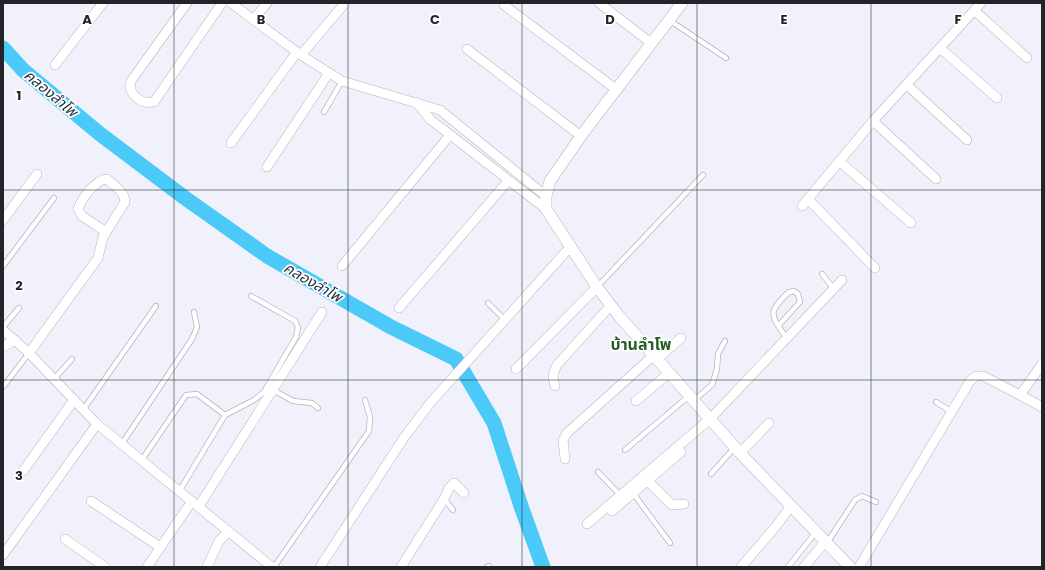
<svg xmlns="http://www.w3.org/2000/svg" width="1045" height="570" font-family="Poppins,'Noto Sans Thai',sans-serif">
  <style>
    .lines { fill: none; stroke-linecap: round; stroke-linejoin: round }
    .river { stroke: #4bc9f8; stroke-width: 15 }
    .service-casing { stroke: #b5b5bf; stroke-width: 6 }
    .minor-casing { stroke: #b5b5bf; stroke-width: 10 }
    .tertiary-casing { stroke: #b5b5bf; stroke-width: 12 }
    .service { stroke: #fff; stroke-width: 4.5 }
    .minor { stroke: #fff; stroke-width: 9 }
    .tertiary { stroke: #fff; stroke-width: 11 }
    .grid { fill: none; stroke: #232428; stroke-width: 1; stroke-opacity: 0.55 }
    .labels { text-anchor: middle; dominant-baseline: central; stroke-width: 3.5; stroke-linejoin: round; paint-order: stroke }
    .water-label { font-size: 15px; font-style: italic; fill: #1e333c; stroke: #fff }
    .quarter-label { font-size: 16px; font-weight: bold; fill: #285c27; stroke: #fff }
    .grid-label { font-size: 13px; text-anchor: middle; font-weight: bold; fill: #232428; stroke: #fff; stroke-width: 3.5; stroke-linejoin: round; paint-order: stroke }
  </style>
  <rect width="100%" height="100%" fill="#f0f1fb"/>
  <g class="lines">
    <polyline class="river" points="3,48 23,70 100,134 185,198 267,256 391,327 456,359 494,423 522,509 543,567"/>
    <g class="service-casing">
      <g id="service">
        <polyline points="669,20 726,58"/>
        <polyline points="324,112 342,81"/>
        <polyline points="3,266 54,198"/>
        <polyline points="822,274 834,289"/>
        <polyline points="597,287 703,175"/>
        <polyline points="488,303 505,320"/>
        <path d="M779 325 800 302 798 294 794 291 789 292C766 314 771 314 787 339"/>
        <polyline points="3,327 19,308"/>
        <polyline points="54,379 72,359"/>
        <polyline points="3,387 29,353"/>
        <polyline points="273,390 293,401 312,403 318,408"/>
        <polyline points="693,401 712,385 717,369 718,354 725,341"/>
        <polyline points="936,402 952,412"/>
        <polyline points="83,410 156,306"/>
        <polyline points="225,415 254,400 264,392 296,337 298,327 295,321 251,296"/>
        <polyline points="121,445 192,339 197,327 194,312"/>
        <polyline points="625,450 689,396"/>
        <polyline points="141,461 186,395 197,394 225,415 180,490"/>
        <polyline points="598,472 620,495"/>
        <polyline points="711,474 735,447"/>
        <polyline points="633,493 670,543"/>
        <polyline points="444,499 453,510"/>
        <polyline points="827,543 855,500 862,496 876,502"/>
        <polyline points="274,567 369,431 370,417 365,400"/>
        <polyline points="487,567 489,566"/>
        <polyline points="788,567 816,532"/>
      </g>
    </g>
    <g class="minor-casing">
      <g id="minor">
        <path d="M187 3 131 81C127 94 142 105 154 102L222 3"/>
        <polyline points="231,3 301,55 342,81 440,110 546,196"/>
        <polyline points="599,3 651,43"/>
        <polyline points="504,5 617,90"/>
        <polyline points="975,11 1027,58"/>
        <polyline points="253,20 267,3"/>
        <polyline points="940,48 997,98"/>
        <polyline points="467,49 581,136"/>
        <polyline points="301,55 345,3"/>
        <polyline points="55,65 103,3"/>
        <polyline points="907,85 967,140"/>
        <polyline points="416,102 431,120 546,209"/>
        <polyline points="873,121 936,179"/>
        <polyline points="231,143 297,52"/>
        <polyline points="839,161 911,223"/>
        <polyline points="267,167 329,73"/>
        <polyline points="808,199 875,268"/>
        <polyline points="802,206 873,121 981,3"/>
        <polyline points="3,220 37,174"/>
        <polyline points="342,266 450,135"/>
        <polyline points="399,308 508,181"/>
        <polyline points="3,330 29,353 97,424 272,567"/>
        <polyline points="3,347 15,340"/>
        <path d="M29 353 98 258 103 237 125 202C125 192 115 186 107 179 95 180 82 198 78 209L82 216 106 232"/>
        <polyline points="657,359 681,338"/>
        <polyline points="516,369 597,287"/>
        <path d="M555 386C552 377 553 373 557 365L611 305"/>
        <polyline points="1020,395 1042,407"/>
        <polyline points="636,401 669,373"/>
        <polyline points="740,453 769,423"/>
        <polyline points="565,459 563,440 567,433 654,355"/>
        <polyline points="23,471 74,400"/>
        <polyline points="648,481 672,505 684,504"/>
        <polyline points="91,501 160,547"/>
        <polyline points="199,506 322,312"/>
        <polyline points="612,511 681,452"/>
        <polyline points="587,524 710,419 842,280"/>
        <polyline points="65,539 105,567"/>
        <polyline points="3,555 97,424"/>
        <polyline points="147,567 192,501"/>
        <polyline points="207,567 219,541 229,531"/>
        <polyline points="320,567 403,439 431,402 571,246"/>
        <polyline points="401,567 444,499 449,488 454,483 464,493"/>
        <polyline points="741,567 777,525 791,506"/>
        <polyline points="804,567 825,542"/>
        <polyline points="859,567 970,381 976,376 983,376 1020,395 1042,364"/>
      </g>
    </g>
    <g class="tertiary-casing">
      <polyline id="tertiary" points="682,3 581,136 550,181 546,196 546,209 597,287 619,316 740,453 850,567"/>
    </g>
    <use href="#service" class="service"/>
    <use href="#minor" class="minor"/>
    <use href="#tertiary" class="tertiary"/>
  </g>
  <path class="grid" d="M174 3V567M348 3V567M522 3V567M697 3V567M871 3V567M3 190H1042M3 380H1042"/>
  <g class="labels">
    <g class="water-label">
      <text transform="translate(51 93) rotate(40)">คลองลำโพ</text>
      <text transform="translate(313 282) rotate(30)">คลองลำโพ</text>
    </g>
    <g class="quarter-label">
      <text x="641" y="344">บ้านลำโพ</text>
    </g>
  </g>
  <g class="grid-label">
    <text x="87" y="24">A</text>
    <text x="261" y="24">B</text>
    <text x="435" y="24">C</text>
    <text x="610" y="24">D</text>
    <text x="784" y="24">E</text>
    <text x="958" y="24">F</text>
    <text x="19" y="100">1</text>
    <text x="19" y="290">2</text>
    <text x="19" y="480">3</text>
  </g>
  <rect width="1045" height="570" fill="none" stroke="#232428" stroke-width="8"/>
</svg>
